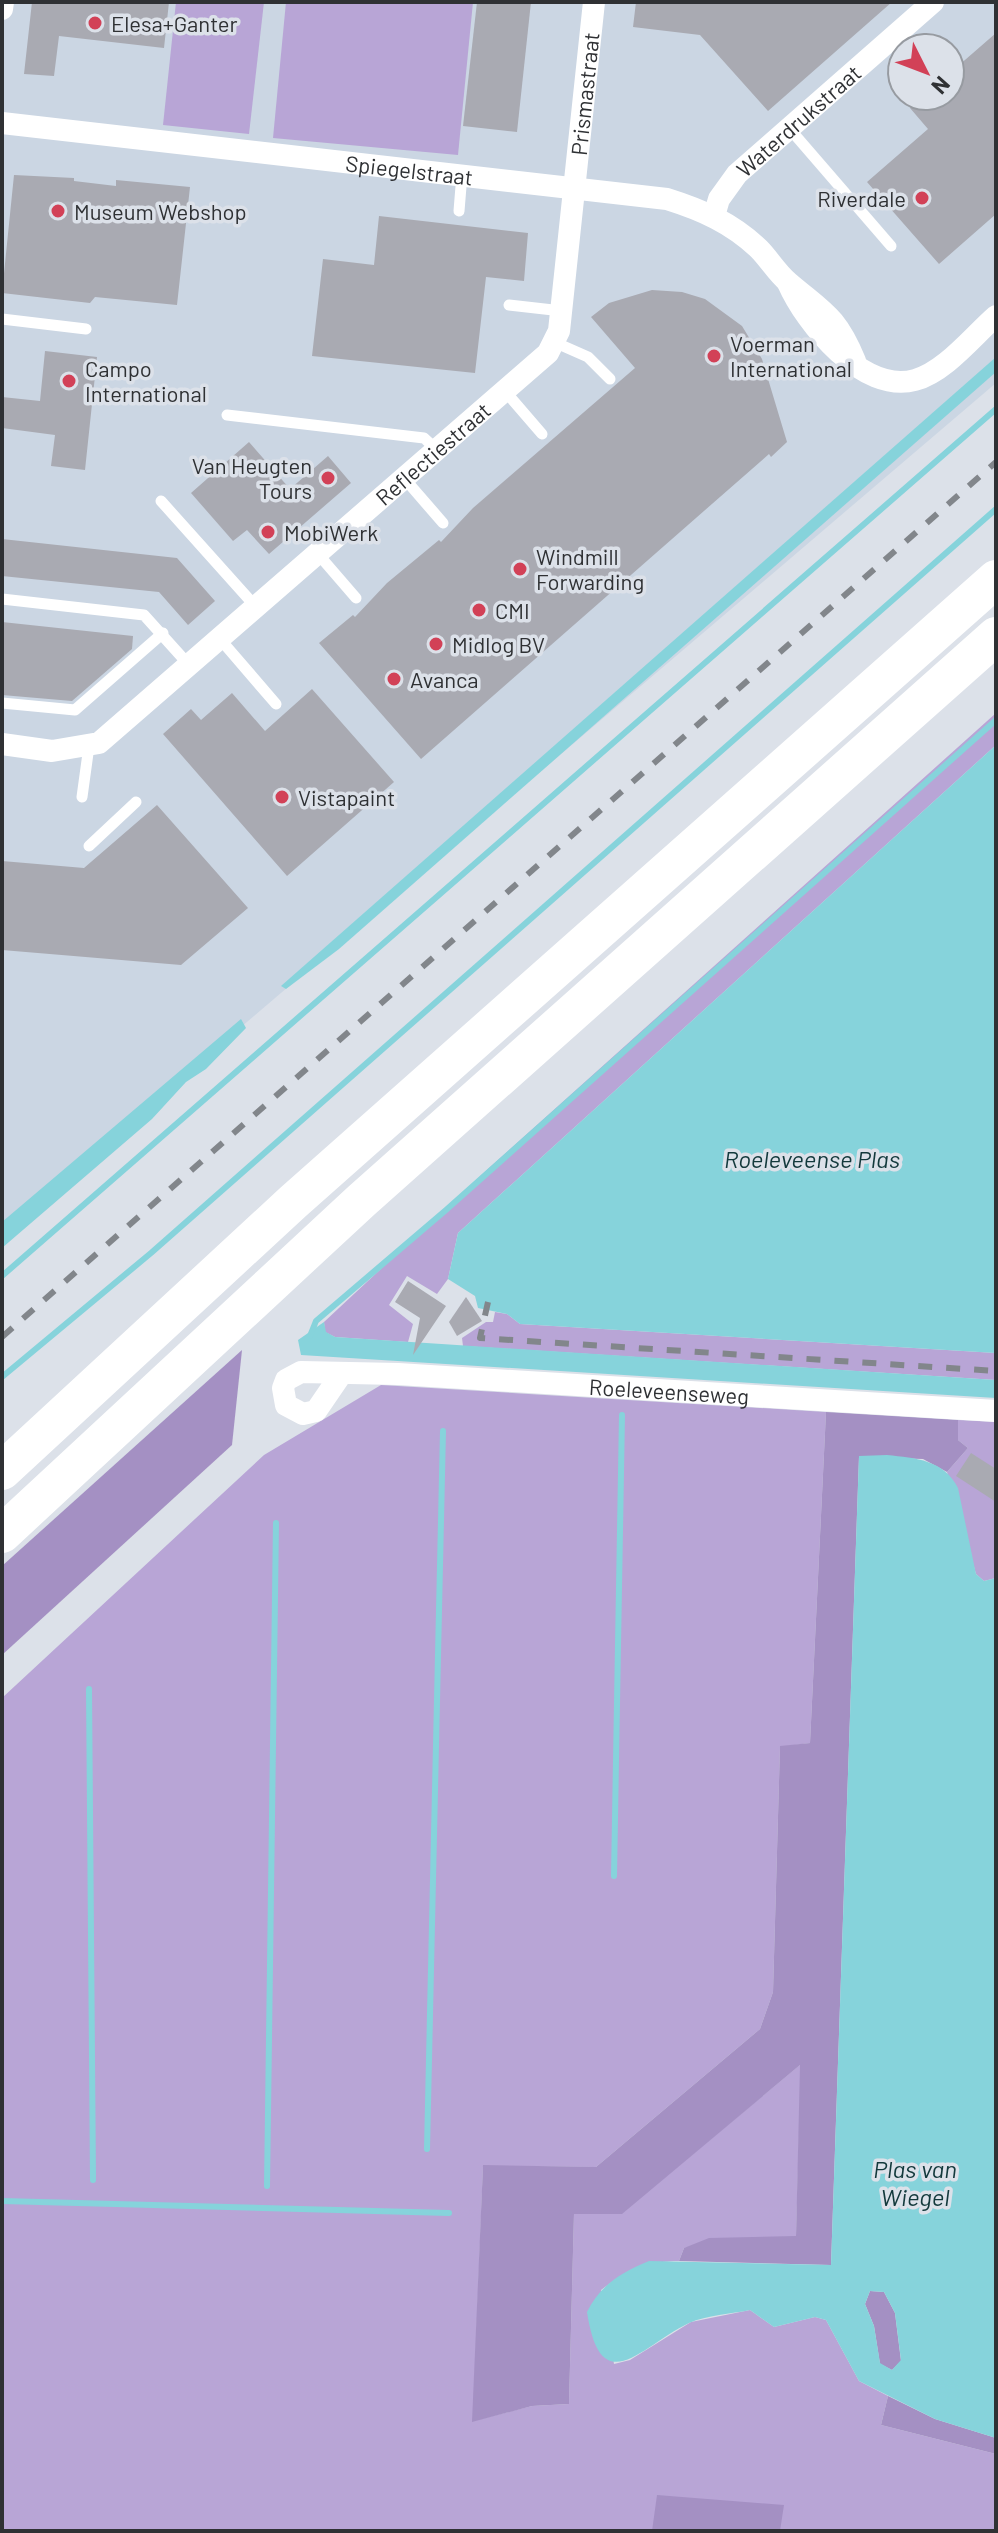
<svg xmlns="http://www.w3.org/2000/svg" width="998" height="2533" font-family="Barlow,sans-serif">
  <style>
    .built { fill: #cbd6e3; fill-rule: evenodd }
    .green { fill: #b8a5d6 }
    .forest { fill: #a490c3 }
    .water { fill: #86d3db; fill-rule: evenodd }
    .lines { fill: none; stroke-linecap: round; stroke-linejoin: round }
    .stream { stroke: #86d3db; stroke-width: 6 }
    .building { fill: #a9aab2 }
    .service { stroke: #fff; stroke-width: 11 }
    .minor { stroke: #fff; stroke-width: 22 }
    .motorway { stroke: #fff; stroke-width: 38 }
    .rail { stroke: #82868b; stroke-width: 6; stroke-dasharray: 14 14; stroke-linecap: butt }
    .poi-dot { fill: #d24157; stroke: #dce1e9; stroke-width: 3 }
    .labels { text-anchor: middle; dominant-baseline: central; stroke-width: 7; stroke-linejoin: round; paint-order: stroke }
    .poi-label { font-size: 22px; fill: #2f3134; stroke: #dce1e9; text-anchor: start }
    .street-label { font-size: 22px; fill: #2f3134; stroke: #dce1e9 }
    .water-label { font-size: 24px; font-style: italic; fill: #13393c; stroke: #dce1e9 }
  </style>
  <rect width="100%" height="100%" fill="#dce1e9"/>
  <path class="built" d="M2 2H996V383L2 1231ZM902 48H950V96H902Z"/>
  <g class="green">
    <polygon points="176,2 264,2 249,134 163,125"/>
    <polygon points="286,2 473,2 458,155 273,138"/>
    <polygon points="996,713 996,745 458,1233 448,1279 437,1294 407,1276 389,1305 413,1324 408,1342 335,1337 325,1332 324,1322 489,1168"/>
    <polygon points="495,1312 507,1314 520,1324 996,1353 996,1380 463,1346 462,1338 486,1322 493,1322"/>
    <path d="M381 1385 826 1412 810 1743 780 1747 773 1992 760 2029 596 2167 483 2166 473 2421 532 2406 569 2404 574 2213H622L801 2064 796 2237 684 2248 679 2261C646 2261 627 2270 601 2290L614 2364 630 2360 691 2322 750 2310 774 2327 815 2317 826 2320 859 2381 888 2396 881 2425 996 2454V2531H2V1698L264 1455Z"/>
    <polygon points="958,1420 996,1422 996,1578 984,1581 976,1574 947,1472 968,1448 958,1440"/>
  </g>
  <g class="forest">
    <polygon points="242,1350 232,1445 2,1655 2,1566"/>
    <polygon points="826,1412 958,1420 958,1440 968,1448 947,1472 923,1459 859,1457 831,2265 679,2261 684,2248 709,2238 796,2236 800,2065 622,2214 574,2214 569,2404 532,2406 472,2422 483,2165 596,2167 760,2029 773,1992 780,1746 810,1743"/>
    <polygon points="870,2291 884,2292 895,2313 901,2361 892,2370 880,2364 874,2326 865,2304"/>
    <polygon points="888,2396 935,2419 996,2438 996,2454 881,2425"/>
    <polygon points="657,2495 784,2505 780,2531 652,2531"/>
  </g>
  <g class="water">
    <polygon points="996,357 996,372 339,949 286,989 281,986"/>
    <polygon points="996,745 996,1353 520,1324 507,1314 478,1308 475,1296 448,1279 458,1233"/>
    <polygon points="241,1019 246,1028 206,1069 186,1082 152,1119 2,1248 2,1222"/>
    <polygon points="324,1322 326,1332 335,1337 996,1380 996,1398 301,1355 298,1340"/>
    <path d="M887 1455C916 1458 944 1460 958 1488L976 1574 984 1581 996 1578V2438L935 2419 859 2381 826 2320 815 2317 774 2327 750 2310C731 2314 707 2315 689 2323 641 2346 601 2403 587 2312 600 2285 622 2272 649 2261L831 2265 859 1456ZM870 2291 884 2292 895 2313 901 2360 892 2370 880 2363 874 2326 865 2304Z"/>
  </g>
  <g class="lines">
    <g class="stream">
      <polyline points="2,1276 996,409"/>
      <polyline points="310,1336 316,1321 446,1210 996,720"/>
      <polyline points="2,1377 151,1253 996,509"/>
      <polyline points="89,1689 93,2180"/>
      <polyline points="614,1876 622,1415"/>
      <polyline points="427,2149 443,1431"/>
      <polyline points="267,2186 276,1523"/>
      <polyline points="2,2201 449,2213"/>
    </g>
  </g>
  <g class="building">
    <polygon points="32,2 169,2 164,48 59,36 54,76 24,74"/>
    <polygon points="477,2 531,2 517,132 463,126"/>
    <polygon points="636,2 892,2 768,111 700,35 633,27"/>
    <polygon points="996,33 996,214 939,264 867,182 928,129 910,108 924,96 950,96 950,73"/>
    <polygon points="14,175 74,178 74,181 116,186 116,180 190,187 177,305 95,297 90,303 2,293"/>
    <polygon points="379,216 528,233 524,281 486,277 475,373 312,356 323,259 374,265"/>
    <polygon points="652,290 682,292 705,299 742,326 762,359 787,442 771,457 769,454 421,759 319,643 353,615 355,617 387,583 439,540 441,542 473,508 635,368 591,317 609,303"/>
    <polygon points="45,351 97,357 85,470 51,466 55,435 2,428 2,397 40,401"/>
    <polygon points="249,442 290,489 328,456 351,483 269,554 247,530 233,541 191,493"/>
    <polygon points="2,539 177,558 215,601 188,625 159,592 2,576"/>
    <polygon points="2,622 133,636 132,649 72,701 2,695"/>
    <polygon points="312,689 394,782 287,876 163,734 191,709 201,720 232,693 265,731"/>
    <polygon points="157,805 248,908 181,965 2,950 2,861 84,868"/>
    <polygon points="408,1281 446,1306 413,1355 420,1318 395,1302"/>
    <polygon points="466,1297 482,1321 457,1336 449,1322"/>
    <polygon points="971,1453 996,1469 996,1502 956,1476"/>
  </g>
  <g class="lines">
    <g class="service">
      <polyline points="789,128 891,246"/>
      <polyline points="459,211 462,174"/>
      <polyline points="509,305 562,311"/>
      <polyline points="2,319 86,329"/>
      <polyline points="554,342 588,357 610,379"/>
      <polyline points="505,391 542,434"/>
      <polyline points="227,415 424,438 437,450"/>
      <polyline points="404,478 443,523"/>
      <polyline points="161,501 256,607"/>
      <polyline points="318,554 356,598"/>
      <polyline points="2,599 144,615 189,665"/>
      <polyline points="220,639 276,704"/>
      <polyline points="2,703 75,710 163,633"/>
      <polyline points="82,797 89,746"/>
      <polyline points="89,846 136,802"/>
    </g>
    <g class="minor">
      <polyline points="2,9 3,2"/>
      <path id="s1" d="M2 123 667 199C702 210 732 223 759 249 769 259 777 273 788 282 823 312 836 315 855 361"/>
      <path id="s2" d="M714 216 719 199 737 174 933 2"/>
      <path d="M788 283C806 324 863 394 915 380 945 372 973 336 996 316"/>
      <path id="s3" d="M2 744 52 751 99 743 548 353 559 331 594 2"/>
      <path id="s4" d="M342 1373 316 1411 303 1414 286 1405 283 1388 286 1380 301 1372 398 1374 996 1411"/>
    </g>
    <g class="motorway">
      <polyline points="2,1471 293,1202 996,579"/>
      <polyline points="2,1534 361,1201 996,636"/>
    </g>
    <g class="rail">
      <polyline points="488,1302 480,1338 996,1371"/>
      <polyline points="2,1337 996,462"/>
    </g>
  </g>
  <g class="poi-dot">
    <circle cx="95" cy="23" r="8"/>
    <circle cx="922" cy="198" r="8"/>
    <circle cx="58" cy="211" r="8"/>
    <circle cx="714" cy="356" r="8"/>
    <circle cx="69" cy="381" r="8"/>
    <circle cx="328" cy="478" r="8"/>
    <circle cx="268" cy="532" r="8"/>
    <circle cx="520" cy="569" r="8"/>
    <circle cx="479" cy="610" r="8"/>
    <circle cx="436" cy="644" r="8"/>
    <circle cx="394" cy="679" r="8"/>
    <circle cx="282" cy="797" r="8"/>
  </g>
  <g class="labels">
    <g class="poi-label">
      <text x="111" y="23">Elesa+Ganter</text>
      <text x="906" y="198" text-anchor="end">Riverdale</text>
      <text x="74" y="211">Museum Webshop</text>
      <text x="730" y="343">Voerman<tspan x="730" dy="25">International</tspan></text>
      <text x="85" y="368">Campo<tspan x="85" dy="25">International</tspan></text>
      <text x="312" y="465" text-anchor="end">Van Heugten<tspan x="312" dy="25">Tours</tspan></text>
      <text x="284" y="532">MobiWerk</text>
      <text x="536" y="556">Windmill<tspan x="536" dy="25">Forwarding</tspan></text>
      <text x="495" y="610">CMI</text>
      <text x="452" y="644">Midlog BV</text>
      <text x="410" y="679">Avanca</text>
      <text x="298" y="797">Vistapaint</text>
    </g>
    <g class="street-label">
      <text stroke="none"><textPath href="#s3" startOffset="956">Prismastraat</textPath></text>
      <text stroke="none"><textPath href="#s2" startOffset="130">Waterdrukstraat</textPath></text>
      <text stroke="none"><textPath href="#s1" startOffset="410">Spiegelstraat</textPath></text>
      <text stroke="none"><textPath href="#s3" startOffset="540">Reflectiestraat</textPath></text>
      <text stroke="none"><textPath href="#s4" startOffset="490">Roeleveenseweg</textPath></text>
    </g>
    <g class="water-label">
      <text x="812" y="1158">Roeleveense Plas</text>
      <text x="915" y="2168">Plas van<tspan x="915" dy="28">Wiegel</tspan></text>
    </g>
  </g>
  <rect width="998" height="2533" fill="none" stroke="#2f3134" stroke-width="8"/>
  <g transform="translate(926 72) rotate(132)"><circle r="38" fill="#dce1e9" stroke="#979ba1" stroke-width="2"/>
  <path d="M0-6L14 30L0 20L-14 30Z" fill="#d24157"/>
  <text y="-12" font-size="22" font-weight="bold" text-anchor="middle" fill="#2f3134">N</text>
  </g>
</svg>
